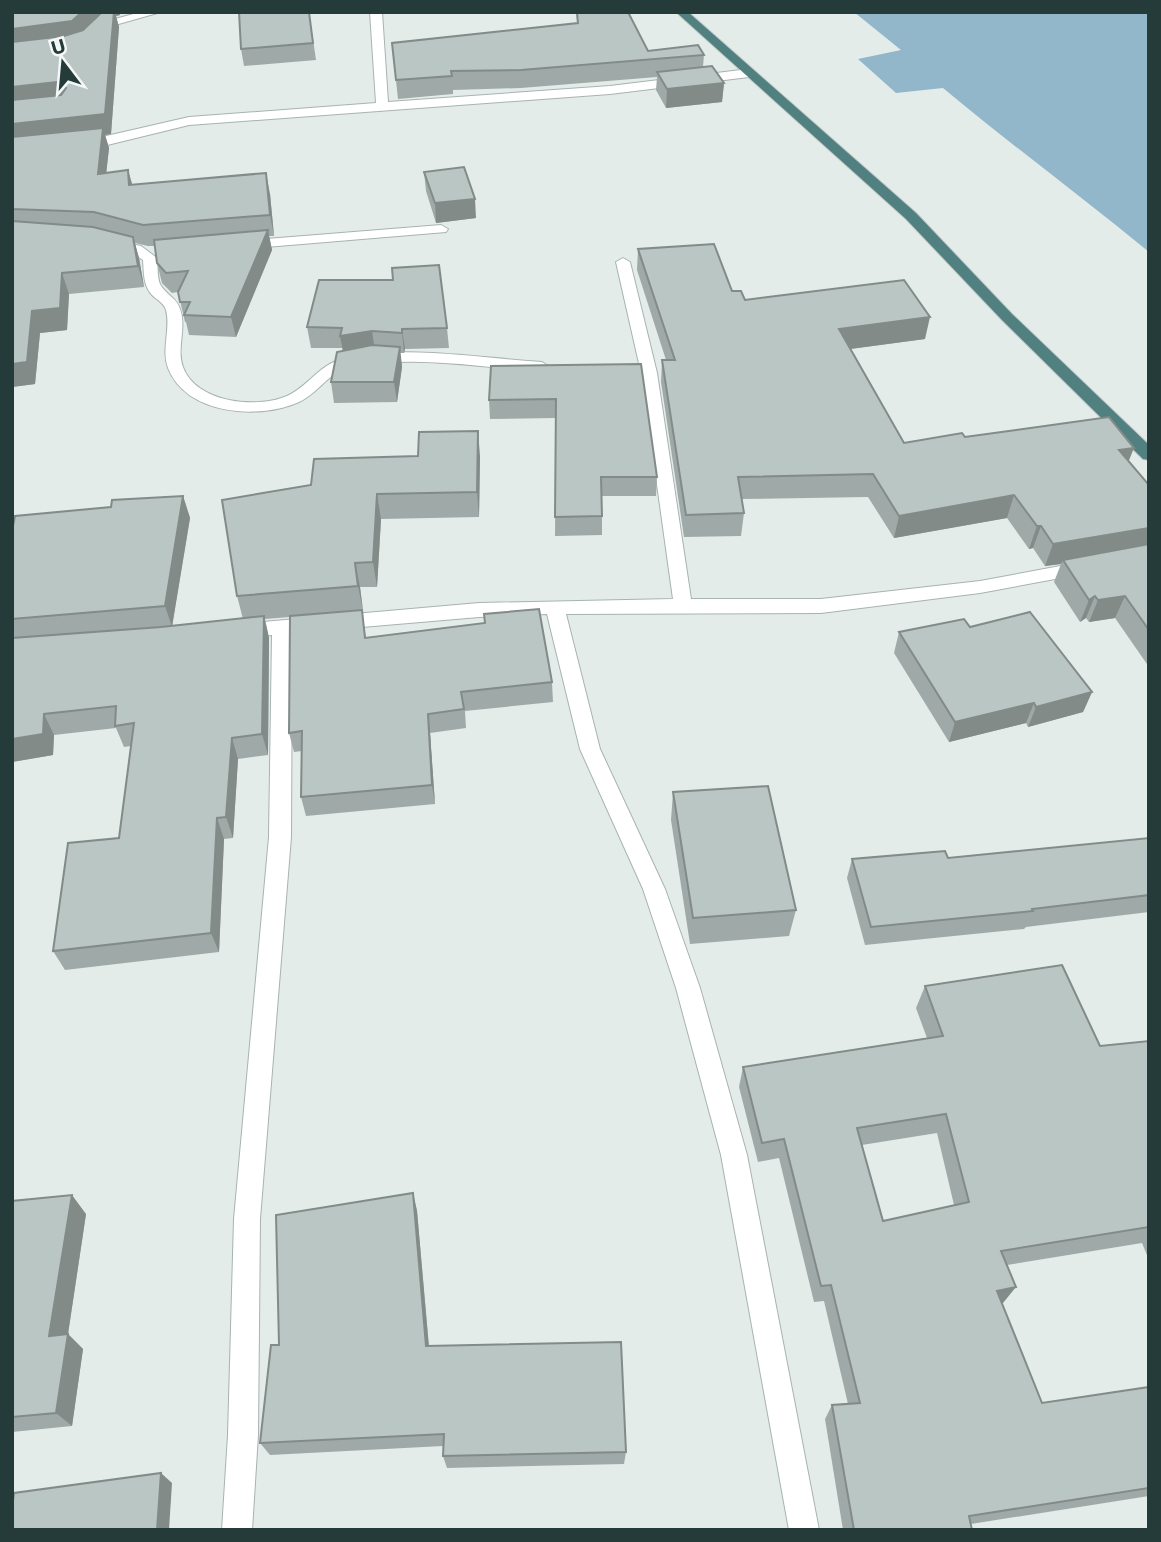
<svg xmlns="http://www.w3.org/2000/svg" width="1161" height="1542" font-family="Commissioner,sans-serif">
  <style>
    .water { fill: #92b6ca }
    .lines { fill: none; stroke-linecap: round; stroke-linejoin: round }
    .minor-casing { stroke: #a7b3b2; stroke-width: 2 }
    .trunk-casing { stroke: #c2c8c8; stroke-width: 2 }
    .minor { fill: #fff; fill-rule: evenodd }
    .trunk { fill: #50807f; fill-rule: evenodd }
    .wall { fill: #9faaa8; fill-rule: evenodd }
    .shaded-wall { fill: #828b88 }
    .building { fill: #b9c6c3; stroke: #828b88; stroke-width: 2; fill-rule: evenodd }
  </style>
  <rect width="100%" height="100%" fill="#e4ecea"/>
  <path class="water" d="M854 12H1149V252C1081 196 1010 144 943 88L896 93 858 59 901 50Z"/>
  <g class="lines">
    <g class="minor-casing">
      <g id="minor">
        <polygon points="141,12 161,12 108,27 98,38 88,36 100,23"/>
        <polygon points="370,12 382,12 388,102 610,86 749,69 755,73 749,77 610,94 189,125 95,148 81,150 75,146 76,143 189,117 376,103"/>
        <polygon points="441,225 448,229 446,232 243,249 236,245 243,241"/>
        <path d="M108 239 141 246 157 258C158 266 157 277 160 284 165 294 177 298 180 309 187 328 176 349 183 367 196 403 257 409 287 396 309 386 319 364 345 358 409 345 478 358 542 362L550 367 542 372C480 367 413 355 351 367 329 371 319 393 299 402 259 420 186 415 168 368 161 350 171 329 166 310 164 303 157 300 152 295 143 285 144 273 143 260L131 252 103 246 101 243Z"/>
        <polygon points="623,258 630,262 657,373 691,599 821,599 980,581 1087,561 1094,563 1096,567 1094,571 1087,573 980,593 821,613 566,614 600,749 665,889 700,988 747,1155 819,1530 789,1530 721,1155 676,988 643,889 580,749 547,614 479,617 292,633 291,837 260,1219 258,1435 252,1530 222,1530 228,1435 234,1219 269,837 272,635 241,638 234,636 231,631 234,626 241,624 479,603 673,599 642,377 613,376 605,371 613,366 640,368 616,262"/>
      </g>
    </g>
    <g class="trunk-casing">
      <polygon id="trunk" points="676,12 688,12 916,213 1012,314 1149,445 1149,460 1143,459 1002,320 906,219"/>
    </g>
    <use href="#minor" class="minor"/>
    <use href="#trunk" class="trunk"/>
  </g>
  <g class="wall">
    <polygon points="12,12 120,12 120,15 116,16 119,27 111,134 105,135 109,148 106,173 128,170 132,184 270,194 274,236 269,236 272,250 236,337 189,335 186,322 185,322 178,292 172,293 162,283 157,263 155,246 148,246 135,243 139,258 144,287 69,294 67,330 40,333 35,384 12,387"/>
    <polygon points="309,12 316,60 244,66 241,49"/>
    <polygon points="576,12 628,12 648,51 704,55 703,67 724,83 722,102 666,108 656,90 657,77 521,88 453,90 453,94 398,99 392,43 577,23"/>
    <polygon points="424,172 476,218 436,223 426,191"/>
    <polygon points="638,249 732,291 745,300 925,339 850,349 904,443 965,437 1129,461 1149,485 1149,667 1115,618 1089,622 1086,618 1080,622 1054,582 1061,564 1045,566 1033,548 1029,549 1007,518 894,538 868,497 742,499 744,513 741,536 684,537 661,382 662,360 666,360 637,270"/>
    <polygon points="307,327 447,328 449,348 405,349 404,353 400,353 402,367 397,402 334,403 331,382 343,351 342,348 311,348"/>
    <polygon points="641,364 657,477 656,496 602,496 602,535 555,536 556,418 490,419 489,400"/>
    <polygon points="480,456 479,517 381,519 377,587 360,587 363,611 362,611 366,638 485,623 484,614 552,682 553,702 465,711 466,728 430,733 435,804 306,816 301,797 302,751 294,752 289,733 290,617 265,619 269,638 268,755 238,759 233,838 224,839 219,952 65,970 53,951 119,838 131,746 124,747 116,728 54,735 53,755 12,762 12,531 111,507 183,496 190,518 172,626 243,619 237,596 222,500"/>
    <polygon points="970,627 1092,692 1083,712 1028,727 1026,723 949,742 894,653 899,632"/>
    <polygon points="673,792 796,910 789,936 690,944 671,820"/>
    <polygon points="1149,838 1149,912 1026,927 1024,929 865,945 847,878 852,859 948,858"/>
    <path d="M925 986 1100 1046 1149 1041V1260L1142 1243 1007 1265 1002 1303 1042 1403 1149 1388V1496L971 1524 972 1530H843L825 1419 832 1405 848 1404 824 1301 814 1302 779 1158 758 1162 739 1087 743 1067 927 1038 916 1008ZM937 1133 954 1205 883 1221 862 1145Z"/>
    <polygon points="413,1193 417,1211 429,1346 626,1452 624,1464 447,1468 443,1456 443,1446 270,1455 260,1443 279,1345"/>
    <polygon points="12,1201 86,1214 68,1334 83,1349 72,1426 12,1432"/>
  </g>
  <g class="shaded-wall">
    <polygon points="82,12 120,12 120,15 116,16 119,27 111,134 105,135 109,148 104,194 12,145 12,124 105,114 12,49 12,29"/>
    <polygon points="57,82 63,102 12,107 12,87"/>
    <polygon points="724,83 722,102 666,108 667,89"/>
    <polygon points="128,170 134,191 129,185"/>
    <polygon points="266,173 270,194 274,236 270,215"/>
    <polygon points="475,199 476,218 436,223 435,203"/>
    <polygon points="268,230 272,250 236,337 231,317"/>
    <polygon points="133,237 139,258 144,287 138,266"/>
    <polygon points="62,273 69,294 67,330 40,333 35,384 12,387 12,364 32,311"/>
    <polygon points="930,317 925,339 835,351 839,329"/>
    <polygon points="402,329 405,349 404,353 402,333"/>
    <polygon points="372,331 375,351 344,356 340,336"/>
    <polygon points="400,347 402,367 397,402 394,382"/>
    <polygon points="478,431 480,456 479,517 477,492"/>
    <polygon points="1134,448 1125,470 1119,450"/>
    <polygon points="377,494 381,519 377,587 373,562"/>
    <polygon points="1014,495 1007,518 894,538 899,516"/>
    <polygon points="183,496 190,518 172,627 165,606"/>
    <polygon points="1037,526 1041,526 1033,548 1029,549"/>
    <polygon points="1149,528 1149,548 1063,560 1061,564 1045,566 1053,544"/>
    <polygon points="355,563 360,587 363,611 358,586"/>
    <polygon points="1095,596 1086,618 1080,622 1089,600"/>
    <polygon points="1125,596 1115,618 1089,622 1098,600"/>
    <polygon points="264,616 269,638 268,755 262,734"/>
    <polygon points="1092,692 1083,712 1028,727 1036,707"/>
    <polygon points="1034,703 1026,723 949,742 955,722"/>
    <polygon points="44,714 54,735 53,755 12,762 12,739"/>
    <polygon points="428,714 430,733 435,804 432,785"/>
    <polygon points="232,738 238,759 233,838 226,817"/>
    <polygon points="217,818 224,839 219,952 211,933"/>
    <polygon points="413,1193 417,1211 430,1360 426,1346"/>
    <polygon points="72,1195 86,1214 68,1334 83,1349 72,1426 56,1413 49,1336"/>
    <polygon points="1016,1287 1003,1303 985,1307 997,1291"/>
    <polygon points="161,1473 172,1483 169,1530 157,1530"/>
  </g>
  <g class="building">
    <polygon points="12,12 82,12 72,21 12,29"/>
    <polygon points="102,12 114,12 105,114 12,124 12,100 61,95 66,88 57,82 12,87 12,42 64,36 83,30"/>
    <polygon points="239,12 309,12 313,43 241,49"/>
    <polygon points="577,12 628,12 648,51 698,45 704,55 521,70 451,71 452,76 396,80 392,43 578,23"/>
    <polygon points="712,66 724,83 667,89 657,72"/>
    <polygon points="103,128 98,174 128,170 129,185 266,173 270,215 143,225 94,212 12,209 12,137"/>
    <polygon points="464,167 475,199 435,203 424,172"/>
    <polygon points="12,221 93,227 133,237 138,266 62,273 60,308 32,311 27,362 12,364"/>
    <polygon points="268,230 231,317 184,315 190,302 180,302 178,292 188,271 166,273 157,263 154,240"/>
    <polygon points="714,244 732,291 741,291 745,300 904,280 930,317 839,329 904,443 962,433 965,437 1109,417 1134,448 1119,450 1149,485 1149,528 1053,544 1041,526 1037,526 1014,495 899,516 873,474 738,477 744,513 686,515 662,360 675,360 638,249"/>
    <polygon points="439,265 447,328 402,329 402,333 372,331 340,336 342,328 307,327 319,280 393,280 392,268"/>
    <polygon points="372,345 400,347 394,382 331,382 337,352"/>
    <polygon points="641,364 657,477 601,477 602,516 555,517 556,399 489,400 491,366"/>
    <polygon points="478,431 477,492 377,494 373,562 355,563 358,586 237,596 222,500 311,485 314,459 418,456 419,432"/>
    <polygon points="183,496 165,606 12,619 12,531 15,516 111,507 112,500"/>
    <polygon points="1149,544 1149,630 1125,596 1098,600 1095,596 1089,600 1063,560"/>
    <polygon points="539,609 552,682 461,692 464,709 428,714 432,785 301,797 302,731 289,733 290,616 362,610 365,638 485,623 484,614"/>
    <polygon points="1030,612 1092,692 1036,707 1034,703 955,722 899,632 964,619 970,627"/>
    <polygon points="264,616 262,734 232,738 226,817 217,818 211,933 53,951 68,843 119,838 134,723 115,726 116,706 44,714 43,734 12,739 12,638 161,627"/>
    <polygon points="768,786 796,910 693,918 673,792"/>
    <polygon points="1149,838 1149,895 1032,909 1033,911 871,927 852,859 945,851 948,858"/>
    <path d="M1062 965 1100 1046 1149 1041V1227L1001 1251 1016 1287 997 1291 1042 1403 1149 1387V1488L969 1516 972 1530H854L832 1405 860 1403 831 1285 821 1286 784 1139 762 1143 743 1067 943 1036 925 986ZM946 1114 969 1202 883 1221 857 1128Z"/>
    <polygon points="413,1193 426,1346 621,1342 626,1452 443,1456 444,1434 260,1443 271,1345 279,1345 276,1215"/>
    <polygon points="72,1195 49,1336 68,1334 56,1413 12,1417 12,1201"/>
    <polygon points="161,1473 157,1530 12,1530 12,1508 14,1493"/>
  </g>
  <rect width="1161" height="1542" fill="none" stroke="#253b3a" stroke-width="28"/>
  <g transform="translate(63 63) rotate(344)" stroke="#f4f8f7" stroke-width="5" paint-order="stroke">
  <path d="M0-5L12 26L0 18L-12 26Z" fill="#253b3a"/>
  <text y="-10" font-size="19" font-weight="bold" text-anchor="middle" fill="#253b3a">U</text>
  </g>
</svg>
